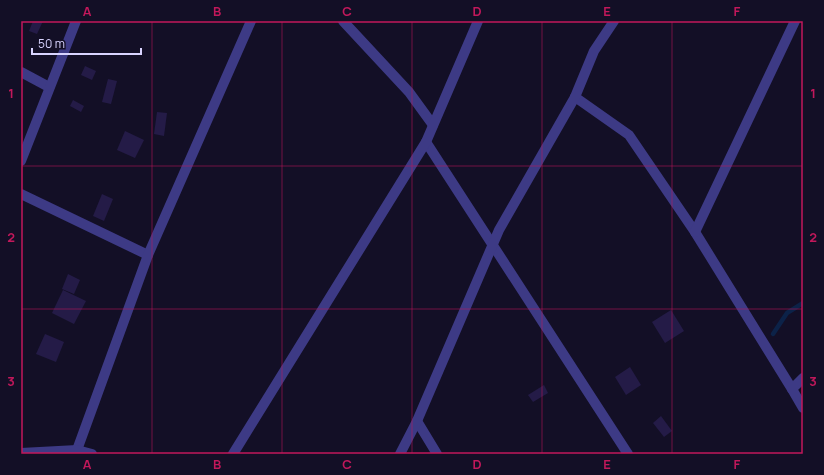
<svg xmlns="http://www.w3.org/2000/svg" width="824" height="475" font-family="Manrope,sans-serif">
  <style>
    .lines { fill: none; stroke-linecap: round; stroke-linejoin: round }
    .stream { stroke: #0c2248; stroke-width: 4.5 }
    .building { fill: #241b47 }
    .street { stroke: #3d3a85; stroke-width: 10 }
    .grid { fill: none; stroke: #c2185b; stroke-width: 1; stroke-opacity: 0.55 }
    .neatline { fill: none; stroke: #c2185b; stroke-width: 1.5 }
    .grid-label { font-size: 13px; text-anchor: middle; font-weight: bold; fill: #c2185b }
  </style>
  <rect width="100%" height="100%" fill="#130f26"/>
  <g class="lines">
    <polyline class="stream" points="773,334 787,313 803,303"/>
  </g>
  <g class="building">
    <polygon points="33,21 43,21 37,34 29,31"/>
    <polygon points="85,66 96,71 92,80 81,75"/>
    <polygon points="108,79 117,81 111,104 102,102"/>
    <polygon points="73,100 84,106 81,112 70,106"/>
    <polygon points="157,112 167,113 164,136 154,134"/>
    <polygon points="125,131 144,140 135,158 117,150"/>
    <polygon points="102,194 113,199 104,221 93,216"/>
    <polygon points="68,274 80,280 74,294 62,289"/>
    <polygon points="63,290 86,301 74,324 52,313"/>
    <polygon points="671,310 684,331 665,343 652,322"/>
    <polygon points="45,334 64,342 56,362 36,354"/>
    <polygon points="630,367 641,385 626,395 615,377"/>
    <polygon points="544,385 548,393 533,402 528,395"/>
    <polygon points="661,416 672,431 664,437 653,423"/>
  </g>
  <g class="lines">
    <g class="street">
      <polyline points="343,21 409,92 433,125"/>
      <polyline points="21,72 49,87"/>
      <polyline points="575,97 629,135 695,232 792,389"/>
      <polyline points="426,142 628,454"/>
      <polyline points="21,161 76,21"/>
      <polyline points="21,194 148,255"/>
      <polyline points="695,232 795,21"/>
      <polyline points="803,378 792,389 803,408"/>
      <polyline points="417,421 437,454"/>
      <polyline points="77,450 148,255 251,21"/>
      <polyline points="21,453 77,450 92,454"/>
      <polyline points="233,454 426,142 478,21"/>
      <polyline points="400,454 417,421 499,230 575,97 594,51 614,21"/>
    </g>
  </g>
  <path class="grid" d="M152 21V454M282 21V454M412 21V454M542 21V454M672 21V454M21 166H803M21 309H803"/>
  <rect width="824" height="475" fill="none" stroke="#130f26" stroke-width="44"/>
  <path d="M32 48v6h109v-6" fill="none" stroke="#d9d4ff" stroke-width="2"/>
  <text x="38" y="48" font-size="12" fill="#d9d4ff" stroke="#130f26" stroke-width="3" paint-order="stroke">50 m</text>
  <rect x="22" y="22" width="780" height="431" class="neatline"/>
  <g class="grid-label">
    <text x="87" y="16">A</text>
    <text x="217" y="16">B</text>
    <text x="347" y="16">C</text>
    <text x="477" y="16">D</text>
    <text x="607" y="16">E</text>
    <text x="737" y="16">F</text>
    <text x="11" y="98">1</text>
    <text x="813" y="98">1</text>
    <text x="11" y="242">2</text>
    <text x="813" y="242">2</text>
    <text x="11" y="386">3</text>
    <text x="813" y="386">3</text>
    <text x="87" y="469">A</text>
    <text x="217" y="469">B</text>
    <text x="347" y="469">C</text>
    <text x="477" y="469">D</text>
    <text x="607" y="469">E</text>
    <text x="737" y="469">F</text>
  </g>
</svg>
